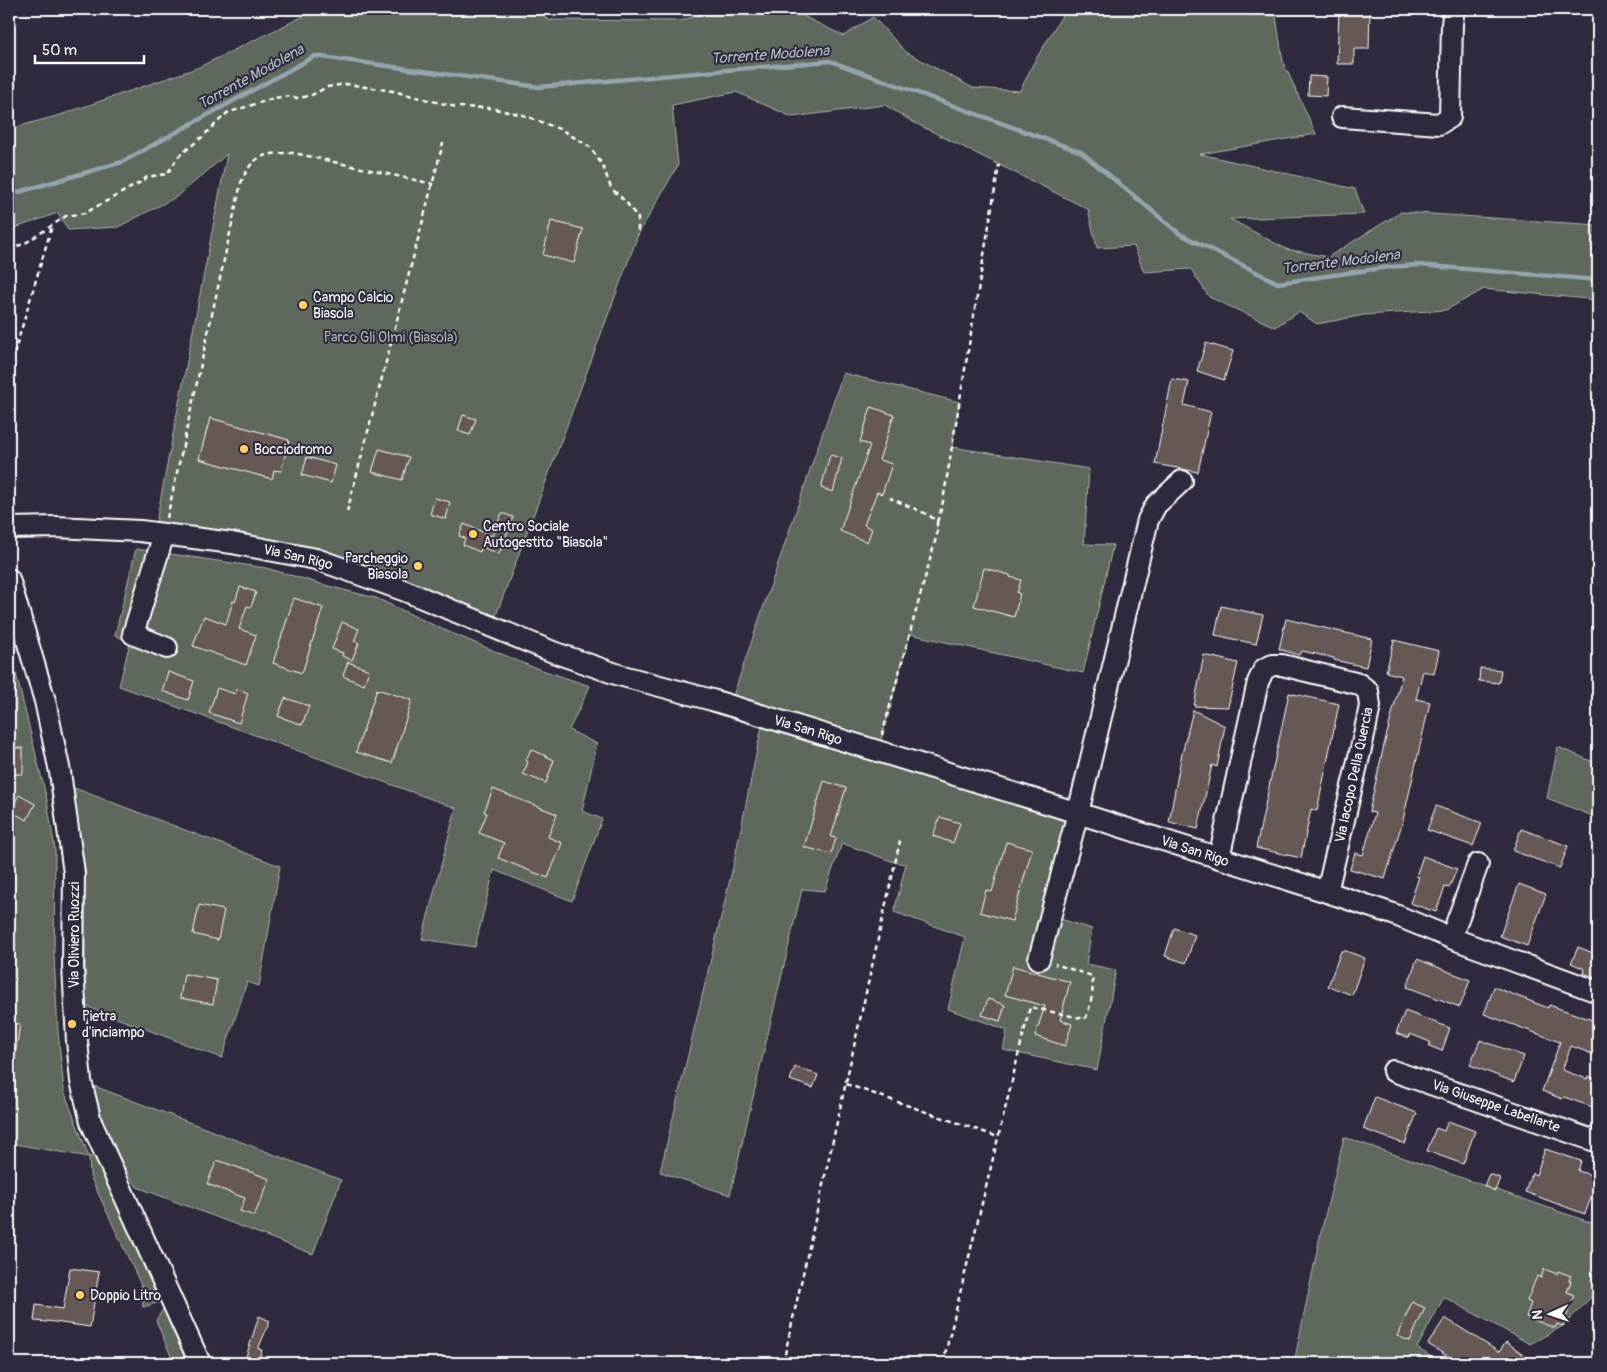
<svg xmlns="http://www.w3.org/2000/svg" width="1607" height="1372" font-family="Pangolin,sans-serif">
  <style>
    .green { fill: #5f685b; stroke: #afb4ad }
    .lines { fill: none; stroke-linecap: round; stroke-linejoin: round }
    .stream { stroke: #95a4ad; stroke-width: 4.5 }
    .building { fill: #665955; stroke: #fff }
    .minor-casing { stroke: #fff; stroke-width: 24 }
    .path { stroke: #fff; stroke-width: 2.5; stroke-dasharray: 5 4; stroke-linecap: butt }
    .minor { stroke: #2f2a3d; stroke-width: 20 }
    .poi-dot { fill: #ffd166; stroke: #2f2a3d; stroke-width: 2 }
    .labels { text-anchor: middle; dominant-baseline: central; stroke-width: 4; stroke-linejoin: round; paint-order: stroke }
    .poi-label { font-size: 14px; fill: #fff; stroke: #2f2a3d; text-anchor: start }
    .park-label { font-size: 14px; fill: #afb4ad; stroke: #2f2a3d }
    .street-label { font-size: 14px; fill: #fff; stroke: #2f2a3d }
    .water-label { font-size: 15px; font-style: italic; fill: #afbbc2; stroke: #2f2a3d }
  </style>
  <rect width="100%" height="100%" fill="#2f2a3d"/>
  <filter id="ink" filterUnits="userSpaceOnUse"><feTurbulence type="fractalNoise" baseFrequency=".02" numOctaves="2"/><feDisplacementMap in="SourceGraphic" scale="10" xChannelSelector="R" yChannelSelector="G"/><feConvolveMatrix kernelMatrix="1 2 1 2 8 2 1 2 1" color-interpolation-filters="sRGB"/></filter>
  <g filter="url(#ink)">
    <g class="green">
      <polygon points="384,9 537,9 548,20 680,21 718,9 789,9 844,36 873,17 906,52 973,88 1020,91 1033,64 1066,9 1118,9 1276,16 1283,62 1316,134 1200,154 1355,189 1364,214 1230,219 1286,249 1328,257 1401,212 1598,225 1598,300 1484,289 1446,310 1364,315 1317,324 1299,312 1275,327 1209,297 1191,269 1144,272 1134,246 1097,248 1088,209 913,122 885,105 792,117 736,92 672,105 678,165 638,235 495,618 325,552 154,533 227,154 178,196 118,227 68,230 58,213 9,230 9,129 60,115 197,68 306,15"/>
      <polygon points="843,373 959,402 952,447 1089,469 1084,544 1113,545 1083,673 910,634 878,751 1078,813 1051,916 1092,929 1086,964 1116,970 1097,1070 1003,1050 1007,1030 948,1009 965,937 894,912 906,864 894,862 842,843 825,891 802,889 730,1195 660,1172 733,867 764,716 730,705"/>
      <polygon points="136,549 266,568 328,586 376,598 442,629 530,666 590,686 569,730 597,744 582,811 602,819 572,901 494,870 475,947 422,939 456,808 119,686 130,643 115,635"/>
      <polygon points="9,645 47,800 55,850 54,955 58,1032 64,1091 89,1157 107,1156 203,1363 174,1363 156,1320 170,1299 143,1307 142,1287 90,1176 89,1157 9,1143"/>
      <polygon points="1558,747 1598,764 1598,866 1595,817 1547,798"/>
      <polygon points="74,788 280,866 259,986 247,982 222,1058 85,1006 85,904 81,849"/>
      <path d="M94 1086 341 1180 313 1254 137 1187C115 1154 102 1125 94 1086Z"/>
      <polygon points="1344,1137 1598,1225 1598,1290 1563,1326 1530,1344 1444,1297 1417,1348 1441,1363 1294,1363 1319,1241"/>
    </g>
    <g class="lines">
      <polyline class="stream" points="9,193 19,192 122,162 315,56 539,87 830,61 1081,152 1180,234 1278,283 1389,267 1418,265 1598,280"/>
    </g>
    <g class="building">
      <polygon points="1339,9 1370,9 1369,49 1354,49 1354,64 1337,64"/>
      <polygon points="1309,76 1327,77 1326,96 1308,95"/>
      <polygon points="551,221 583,229 574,263 543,255"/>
      <polygon points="1206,343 1233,351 1224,380 1197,371"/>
      <polygon points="1172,379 1189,382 1184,405 1211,412 1198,472 1155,464"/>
      <polygon points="871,407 894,415 879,460 892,464 882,494 877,492 864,525 872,529 867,542 840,531 870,445 860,442"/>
      <polygon points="463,415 476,419 470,435 458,431"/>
      <polygon points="210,418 289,440 281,471 274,470 272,479 199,459"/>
      <polygon points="379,449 409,457 402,480 372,472"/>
      <polygon points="830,455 842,458 833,492 821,488"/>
      <polygon points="307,457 336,465 331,483 302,475"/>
      <polygon points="435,498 450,502 446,519 430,514"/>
      <polygon points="502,513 513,517 499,554 482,547 480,552 463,545 465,538 459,536 464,524 492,536"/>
      <polygon points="984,568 1010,575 1010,577 1021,580 1017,593 1020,594 1014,617 974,606"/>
      <polygon points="240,587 256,592 251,607 247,606 239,629 256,635 246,665 193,646 204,616 226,624 233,601 235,602"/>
      <polygon points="294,598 323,608 302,673 273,663"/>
      <polygon points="1221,606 1263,615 1256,644 1215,635"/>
      <polygon points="1286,619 1372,639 1366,667 1334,660 1334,658 1302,651 1299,655 1279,649"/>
      <polygon points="342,622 359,629 354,641 359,643 352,660 342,656 343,653 332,649"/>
      <polygon points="1394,640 1439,651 1434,674 1423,671 1416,699 1430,702 1403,820 1385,879 1350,869 1355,853 1363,855 1375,813 1369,812 1384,745 1402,676 1386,672"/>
      <polygon points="1204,655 1238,663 1228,707 1194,706"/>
      <polygon points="348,662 369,670 364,685 343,676"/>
      <polygon points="1480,668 1501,670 1499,683 1479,681"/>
      <polygon points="168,672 194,681 188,700 162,691"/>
      <polygon points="217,688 235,694 237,689 248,693 239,723 209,713"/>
      <polygon points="377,689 412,700 392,763 356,752"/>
      <polygon points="1289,693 1339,704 1317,811 1311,809 1301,858 1256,848"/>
      <polygon points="285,698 309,706 302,725 278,716"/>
      <polygon points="1193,710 1225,726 1217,767 1212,765 1198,829 1169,822 1181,758"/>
      <polygon points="9,748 23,748 23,774 13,774 9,772"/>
      <polygon points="531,749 554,760 546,783 523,774 528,762 526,760"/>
      <polygon points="824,781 846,788 831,837 836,838 831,854 804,847"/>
      <polygon points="493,789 557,814 548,837 562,843 548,878 498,858 504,843 479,833 487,813 484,812"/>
      <polygon points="19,795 35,804 27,820 10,811"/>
      <polygon points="1436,806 1482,823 1473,846 1427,830"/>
      <polygon points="940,817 960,823 953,843 933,836"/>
      <polygon points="1521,829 1568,846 1560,868 1513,851"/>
      <polygon points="1006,842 1032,849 1012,921 980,912 986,890 992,892"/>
      <polygon points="1423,856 1457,869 1449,888 1445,887 1436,912 1410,903 1419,877 1416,876"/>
      <polygon points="1519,884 1546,894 1527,946 1500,936"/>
      <polygon points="199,905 224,910 218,940 193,934"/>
      <polygon points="1174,928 1195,935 1186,963 1165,956"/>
      <polygon points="1578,947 1598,955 1598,979 1584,973 1585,969 1571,963"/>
      <polygon points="1341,951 1346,951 1365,958 1352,995 1328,986"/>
      <polygon points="1417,959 1470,980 1460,1007 1407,987"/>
      <polygon points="1013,966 1070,982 1060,1020 1072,1024 1065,1046 1035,1036 1045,1006 1005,995"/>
      <polygon points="184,974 217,980 213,1004 180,998"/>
      <polygon points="1494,987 1548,1008 1549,1005 1598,1022 1598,1056 1571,1046 1562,1070 1587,1079 1588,1076 1598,1080 1598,1109 1564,1097 1562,1099 1542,1091 1560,1042 1484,1014"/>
      <polygon points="988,999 1005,1005 1000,1021 982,1015"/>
      <polygon points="1405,1011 1450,1028 1442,1051 1429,1046 1430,1042 1410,1034 1409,1038 1396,1033"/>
      <polygon points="9,1023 20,1024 15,1056 9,1056"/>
      <polygon points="1480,1040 1524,1056 1514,1082 1470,1065"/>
      <polygon points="795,1067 818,1075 813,1088 790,1080"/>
      <polygon points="1375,1097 1417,1113 1405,1144 1363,1129"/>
      <polygon points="1448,1121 1475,1131 1463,1164 1427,1151 1436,1128 1444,1131"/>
      <polygon points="1545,1149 1581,1161 1578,1171 1598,1177 1585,1214 1525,1192 1532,1173 1536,1175"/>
      <polygon points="217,1160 270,1179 254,1216 240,1211 245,1198 207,1184"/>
      <polygon points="1489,1174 1500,1178 1495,1191 1484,1186"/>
      <polygon points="70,1268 99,1272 90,1327 47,1321 47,1322 34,1321 36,1305 63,1309"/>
      <polygon points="1544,1269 1557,1274 1558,1271 1571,1276 1569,1280 1571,1281 1567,1292 1574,1295 1563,1326 1557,1324 1555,1328 1526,1317 1531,1303 1527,1301 1537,1276 1541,1278"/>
      <polygon points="1412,1302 1425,1308 1410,1341 1397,1336"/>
      <polygon points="259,1316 270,1321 258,1349 262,1350 258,1363 244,1363"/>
      <polygon points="1445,1318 1499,1352 1506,1342 1523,1354 1517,1363 1458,1363 1428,1344"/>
    </g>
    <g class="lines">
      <g class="minor-casing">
        <g id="minor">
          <polyline points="1342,117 1439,124 1450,117 1452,24 1454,9"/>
          <polyline points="9,528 56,527 140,531 232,543 316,559 403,590 553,652 619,675 712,700 1046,803 1327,892 1393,914 1451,938 1598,992"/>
          <polyline points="164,534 133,634 167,648"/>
          <polyline points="9,579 45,701 60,772 74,873 73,966 77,1041 81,1081 91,1122 200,1363"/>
          <polyline points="1219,858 1258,682 1264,669 1273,665 1282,665 1359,684 1368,691 1370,706 1362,744 1327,892"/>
          <polyline points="1451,938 1478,864"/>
          <polyline points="1039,959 1078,813 1148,520 1156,505 1182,481"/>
          <polyline points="1393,1071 1598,1142"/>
        </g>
      </g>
      <g class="path">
        <polyline points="9,250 27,242 66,216 85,213 141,182 147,177 167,174 179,156 201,138 227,113 274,98 291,96 297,98 310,96 327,87 346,84 393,91 456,107 490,108 523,115 562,130 590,147 603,166 611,188 626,202 638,218 638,235"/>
        <polyline points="9,371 52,226"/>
        <polyline points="347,512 443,143"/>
        <path d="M167 518 241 183C252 154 265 153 294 153L433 184"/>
        <polyline points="937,522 942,507 999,165"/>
        <polyline points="882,735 937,534 937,522 929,515 890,498"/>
        <polyline points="846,1084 998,1137"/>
        <polyline points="783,1363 900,841"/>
        <path d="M943 1363 1030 1007 1085 1019C1091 1006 1094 991 1092 976L1055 964"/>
      </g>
      <use href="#minor" class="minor"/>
    </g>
  </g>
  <g class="poi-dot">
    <circle cx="303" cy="305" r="5"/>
    <circle cx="244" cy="449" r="5"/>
    <circle cx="473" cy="534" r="5"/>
    <circle cx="418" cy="566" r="5"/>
    <circle cx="72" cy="1024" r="5"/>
    <circle cx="80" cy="1295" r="5"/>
  </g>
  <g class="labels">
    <g class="poi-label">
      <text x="313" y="297">Campo Calcio<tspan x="313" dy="16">Biasola</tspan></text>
      <text x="254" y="449">Bocciodromo</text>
      <text x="483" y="526">Centro Sociale<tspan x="483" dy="16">Autogestito "Biasola"</tspan></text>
      <text x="408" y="558" text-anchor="end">Parcheggio<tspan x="408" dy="16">Biasola</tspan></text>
      <text x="82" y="1016">Pietra<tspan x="82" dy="16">d'inciampo</tspan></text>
      <text x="90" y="1295">Doppio Litro</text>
    </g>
    <g class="park-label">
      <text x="391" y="337">Parco Gli Olmi (Biasola)</text>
    </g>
    <g class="street-label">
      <text transform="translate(298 557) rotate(13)">Via San Rigo</text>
      <text transform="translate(808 730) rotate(17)">Via San Rigo</text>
      <text transform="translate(1354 775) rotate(-78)">Via Iacopo Della Quercia</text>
      <text transform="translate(1195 851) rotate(18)">Via San Rigo</text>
      <text transform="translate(74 935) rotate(-90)">Via Oliviero Ruozzi</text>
      <text transform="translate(1496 1106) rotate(19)">Via Giuseppe Labellarte</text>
    </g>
    <g class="water-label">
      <text transform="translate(770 55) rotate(-4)">Torrente Modolena</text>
      <text transform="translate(251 77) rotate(-29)">Torrente Modolena</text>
      <text transform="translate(1341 262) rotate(-7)">Torrente Modolena</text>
    </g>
  </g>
  <rect width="1607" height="1372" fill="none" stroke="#2f2a3d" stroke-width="30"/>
  <rect x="15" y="15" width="1577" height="1342" fill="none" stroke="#fff" stroke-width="2" filter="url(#ink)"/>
  <g transform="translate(1550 1314) rotate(267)" stroke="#2f2a3d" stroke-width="4" paint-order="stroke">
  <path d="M0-4L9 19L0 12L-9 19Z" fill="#ffffff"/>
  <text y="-8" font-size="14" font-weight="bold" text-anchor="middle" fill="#ffffff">N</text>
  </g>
  <path d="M35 55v8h109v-8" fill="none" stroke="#ffffff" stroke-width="2.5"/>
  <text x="42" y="55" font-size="15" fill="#ffffff" stroke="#2f2a3d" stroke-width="4" paint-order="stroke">50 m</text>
</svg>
